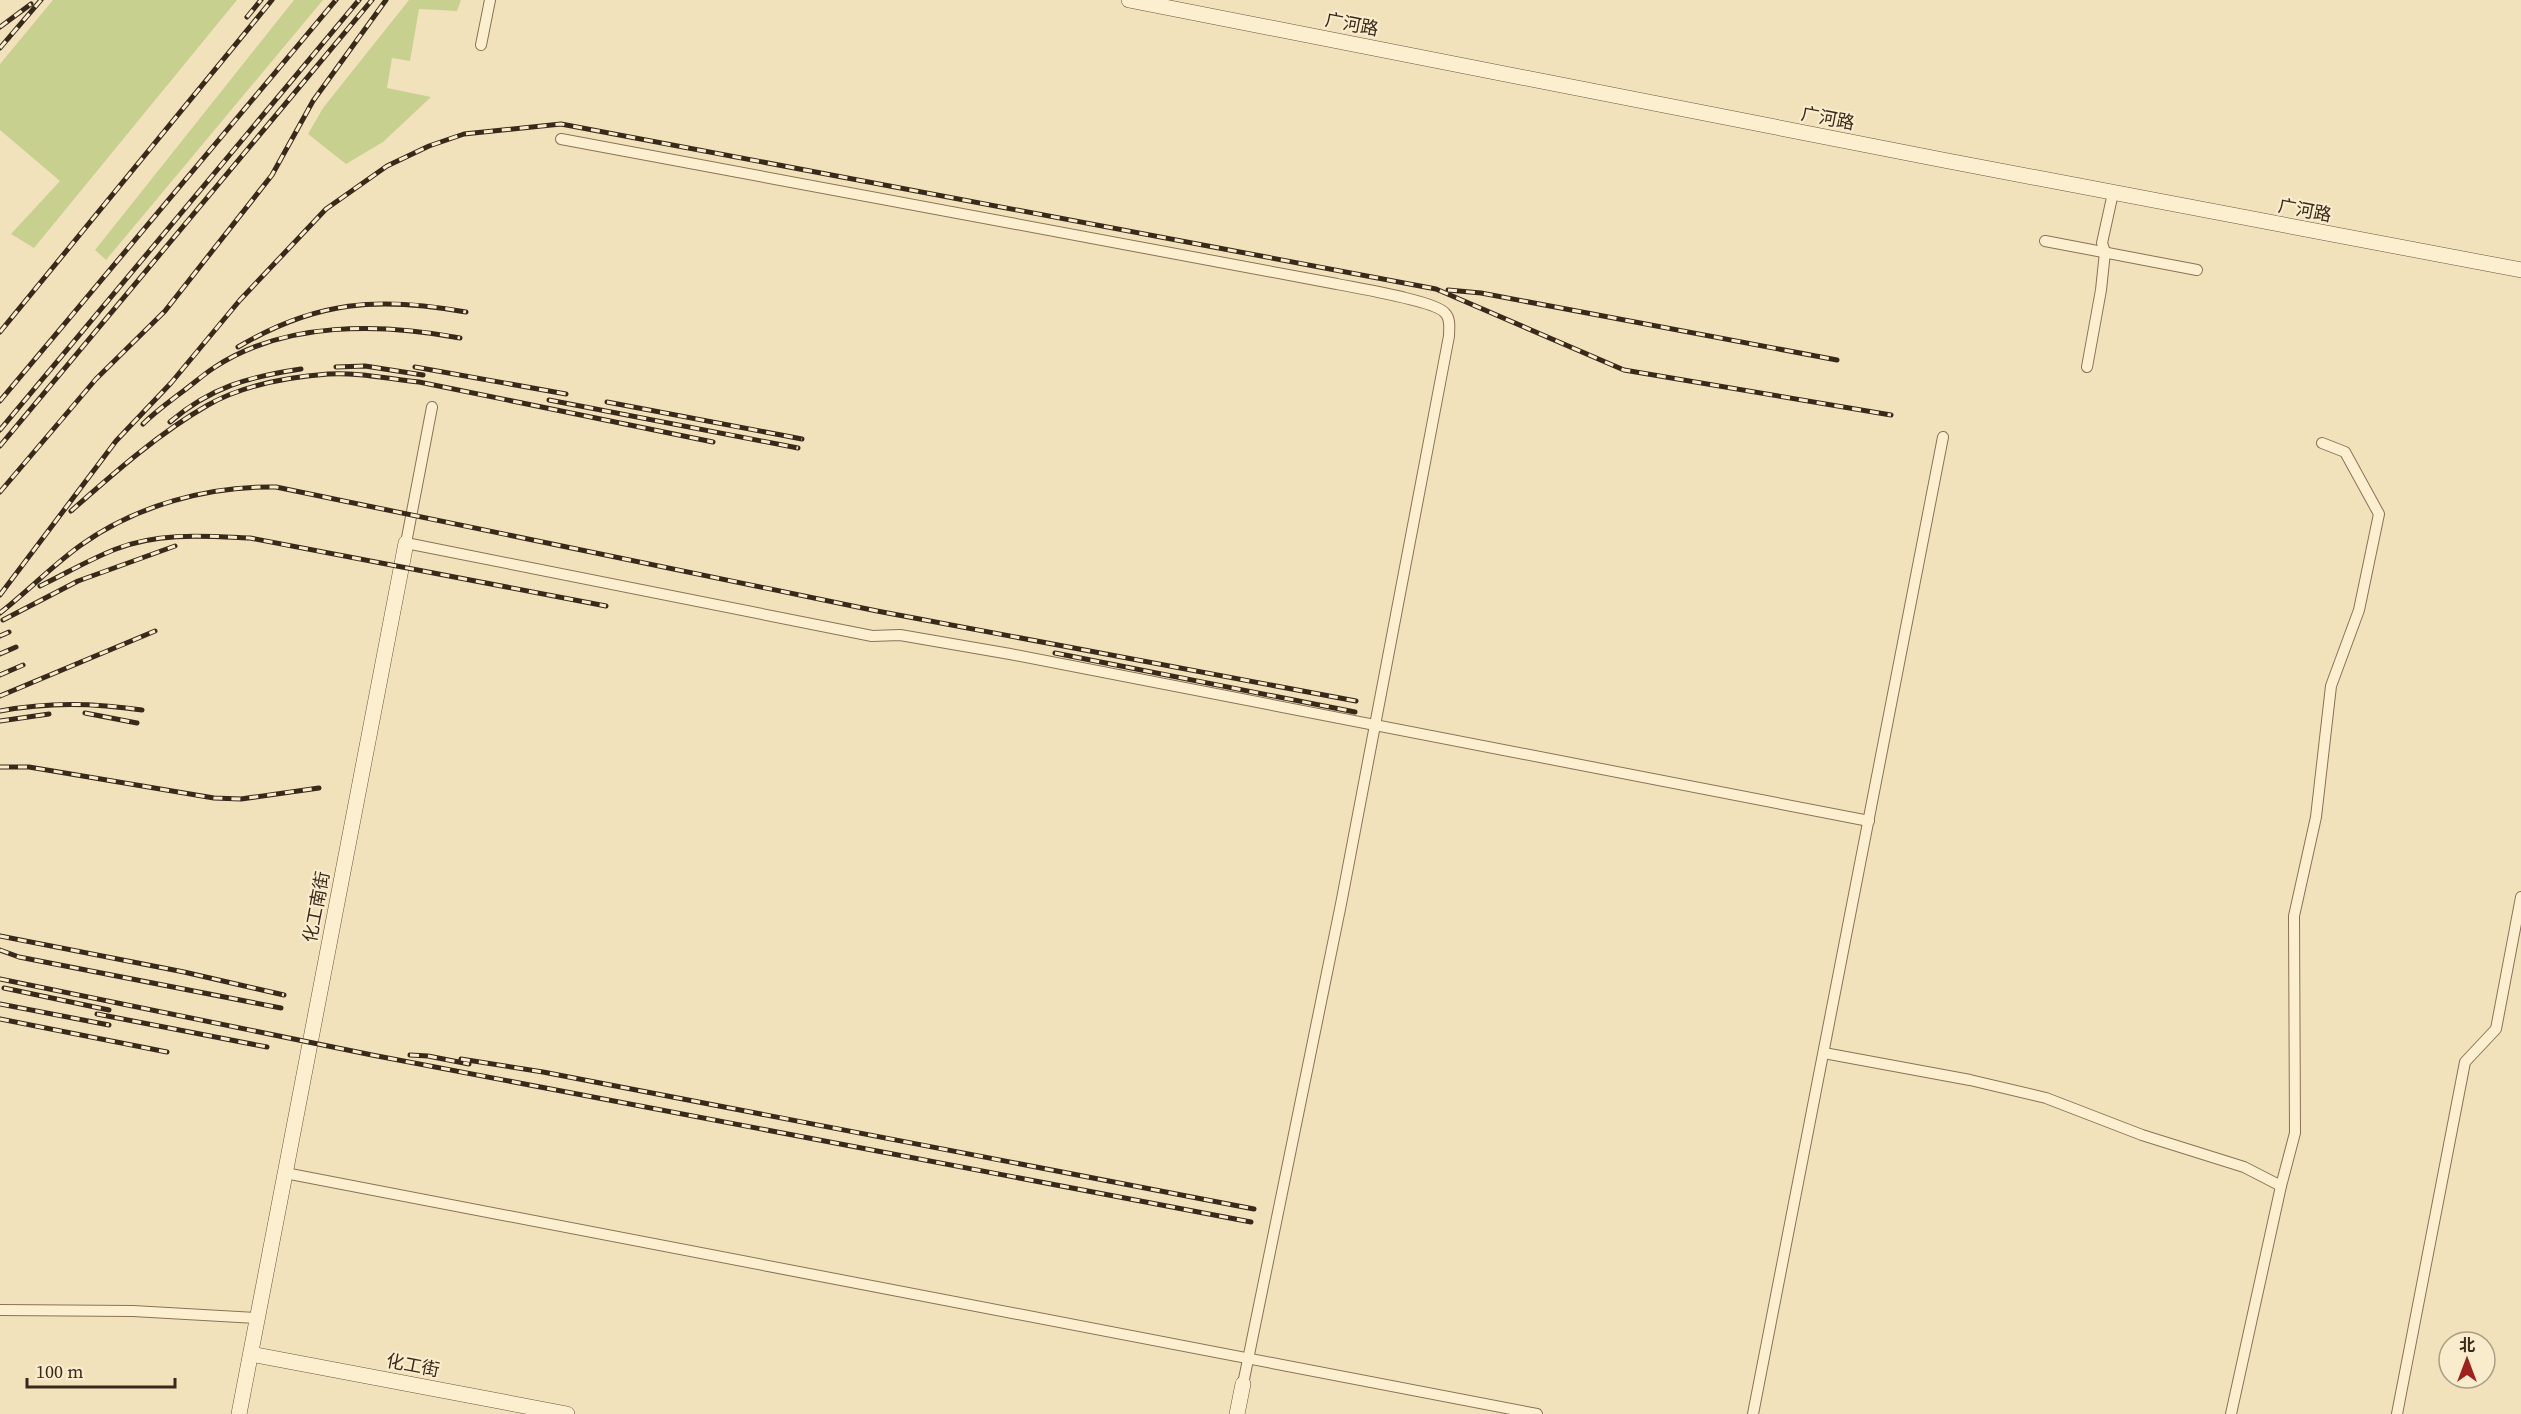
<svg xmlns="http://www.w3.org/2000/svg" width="2521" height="1414" font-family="'Source Serif 4','Noto Sans SC',serif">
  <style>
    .green { fill: #c8d090 }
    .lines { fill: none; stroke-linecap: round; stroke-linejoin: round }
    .street-casing { stroke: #8a7254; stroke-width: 12 }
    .secondary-casing { stroke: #6c5238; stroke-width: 16 }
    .street { stroke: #fcefd0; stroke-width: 10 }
    .secondary { stroke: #fcefd0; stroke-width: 15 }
    .rail-casing { stroke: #38291a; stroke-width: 5 }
    .rail { stroke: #f8eccc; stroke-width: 3; stroke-dasharray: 9; stroke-linecap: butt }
    .labels { text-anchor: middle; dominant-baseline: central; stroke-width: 4.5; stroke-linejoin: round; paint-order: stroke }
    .street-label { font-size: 18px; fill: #38291a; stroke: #f8eccc }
  </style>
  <rect width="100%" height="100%" fill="#f1e2bc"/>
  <g class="green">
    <polygon points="53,0 237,0 34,248 11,234 60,181 0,130 0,64"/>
    <polygon points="294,0 323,0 106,260 95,250"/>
    <polygon points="409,0 461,0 457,11 419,9 410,61 392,58 387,88 431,97 383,142 346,164 308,134 323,108"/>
  </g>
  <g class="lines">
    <g class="street-casing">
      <g id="street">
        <polyline points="481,45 490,0"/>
        <path d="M561 139 1337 284C1356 288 1436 301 1445 313 1451 319 1449 328 1449 336L1341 904 1243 1384"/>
        <polyline points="2045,241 2197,270"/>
        <polyline points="2087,367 2101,290 2105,252 2102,243 2113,193"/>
        <polyline points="432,407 406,543 872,636 900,635 1010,654 1869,821"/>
        <polyline points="1824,1053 1970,1080 2046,1098 2142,1135 2244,1167 2281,1186 2231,1414"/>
        <polyline points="285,1173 1537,1414"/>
        <polyline points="2281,1186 2295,1133 2294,916 2316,817 2331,686 2359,610 2379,514 2345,452 2322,443"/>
        <polyline points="0,1310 133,1311 257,1318"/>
        <polyline points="1753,1414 1943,437"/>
        <polyline points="2397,1414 2465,1062 2496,1029 2521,897"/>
      </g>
    </g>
    <g class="secondary-casing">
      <g id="secondary">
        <polyline points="1129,0 1943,160 2521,270"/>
        <polyline points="251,1354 567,1414"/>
        <polyline points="239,1414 406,543"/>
        <polyline points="1237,1414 1243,1384"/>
      </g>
    </g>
    <use href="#street" class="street"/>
    <use href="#secondary" class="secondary"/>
    <g class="rail-casing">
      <g id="rail">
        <polyline points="247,17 261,0"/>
        <polyline points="0,27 31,4"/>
        <polyline points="0,48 41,0"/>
        <polyline points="1448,290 1481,293 1837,360"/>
        <polyline points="0,332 272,0"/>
        <path d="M238 347C316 301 378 296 466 312"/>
        <polyline points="336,367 365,366 423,375"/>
        <polyline points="415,367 566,394"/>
        <polyline points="549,400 798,448"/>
        <polyline points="0,401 336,0"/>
        <polyline points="607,402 802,439"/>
        <path d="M170 422C211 387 248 377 301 369"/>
        <path d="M143 424C155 412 169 402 182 392 193 384 204 374 215 367 285 321 381 323 460 338"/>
        <polyline points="0,430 359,0"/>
        <polyline points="0,446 372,0"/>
        <polyline points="0,492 96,379 165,311 272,175 313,101 386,0"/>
        <path d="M71 511C114 473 159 433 208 405 243 385 289 377 328 374 358 372 389 379 419 382L713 442"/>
        <path d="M40 586C65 574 90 559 116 549 159 532 205 536 250 538L606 606"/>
        <polyline points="0,595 116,441 171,383 240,300 326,209 387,166 429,146 464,134 561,124 1436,289 1624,370 1891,415"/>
        <path d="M0 613C28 591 53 565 81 545 137 505 208 486 276 487L877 611 1356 701"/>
        <polyline points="3,620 78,581 175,546"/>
        <polyline points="0,636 9,632"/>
        <polyline points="1055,653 1355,712"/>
        <polyline points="0,654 16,647"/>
        <polyline points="0,675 23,665"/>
        <polyline points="0,696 155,631"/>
        <path d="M0 711C46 702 96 703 142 710"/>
        <polyline points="85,713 137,723"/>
        <polyline points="0,721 49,714"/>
        <polyline points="0,767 29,767 214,798 241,799 319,788"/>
        <polyline points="0,936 184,972 284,995"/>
        <polyline points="0,950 19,957 281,1008"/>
        <polyline points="0,979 372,1055 1251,1222"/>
        <polyline points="4,988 109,1010"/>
        <polyline points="0,1004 109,1025"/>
        <polyline points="97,1014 267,1047"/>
        <polyline points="0,1019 167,1052"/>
        <polyline points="410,1055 428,1056 469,1064"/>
        <polyline points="461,1059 543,1072 1254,1209"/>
      </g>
    </g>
    <use href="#rail" class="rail"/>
  </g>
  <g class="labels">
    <g class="street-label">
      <text transform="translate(1352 24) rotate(11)">广河路</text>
      <text transform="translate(1828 118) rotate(11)">广河路</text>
      <text transform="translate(2305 210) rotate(11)">广河路</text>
      <text transform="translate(316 907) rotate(-79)">化工南街</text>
      <text transform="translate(413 1365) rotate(11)">化工街</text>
    </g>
  </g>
  <g transform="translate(2467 1360)"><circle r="28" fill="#f8eccc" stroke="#ab9e85" stroke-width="1.5"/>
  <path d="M0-4.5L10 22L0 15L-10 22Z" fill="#9e201f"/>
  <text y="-9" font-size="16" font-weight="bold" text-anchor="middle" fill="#38291a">北</text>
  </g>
  <path d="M27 1378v9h148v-9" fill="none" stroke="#38291a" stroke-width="3"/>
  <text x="36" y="1378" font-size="18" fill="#38291a" stroke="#f8eccc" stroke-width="4.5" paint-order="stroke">100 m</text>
</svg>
